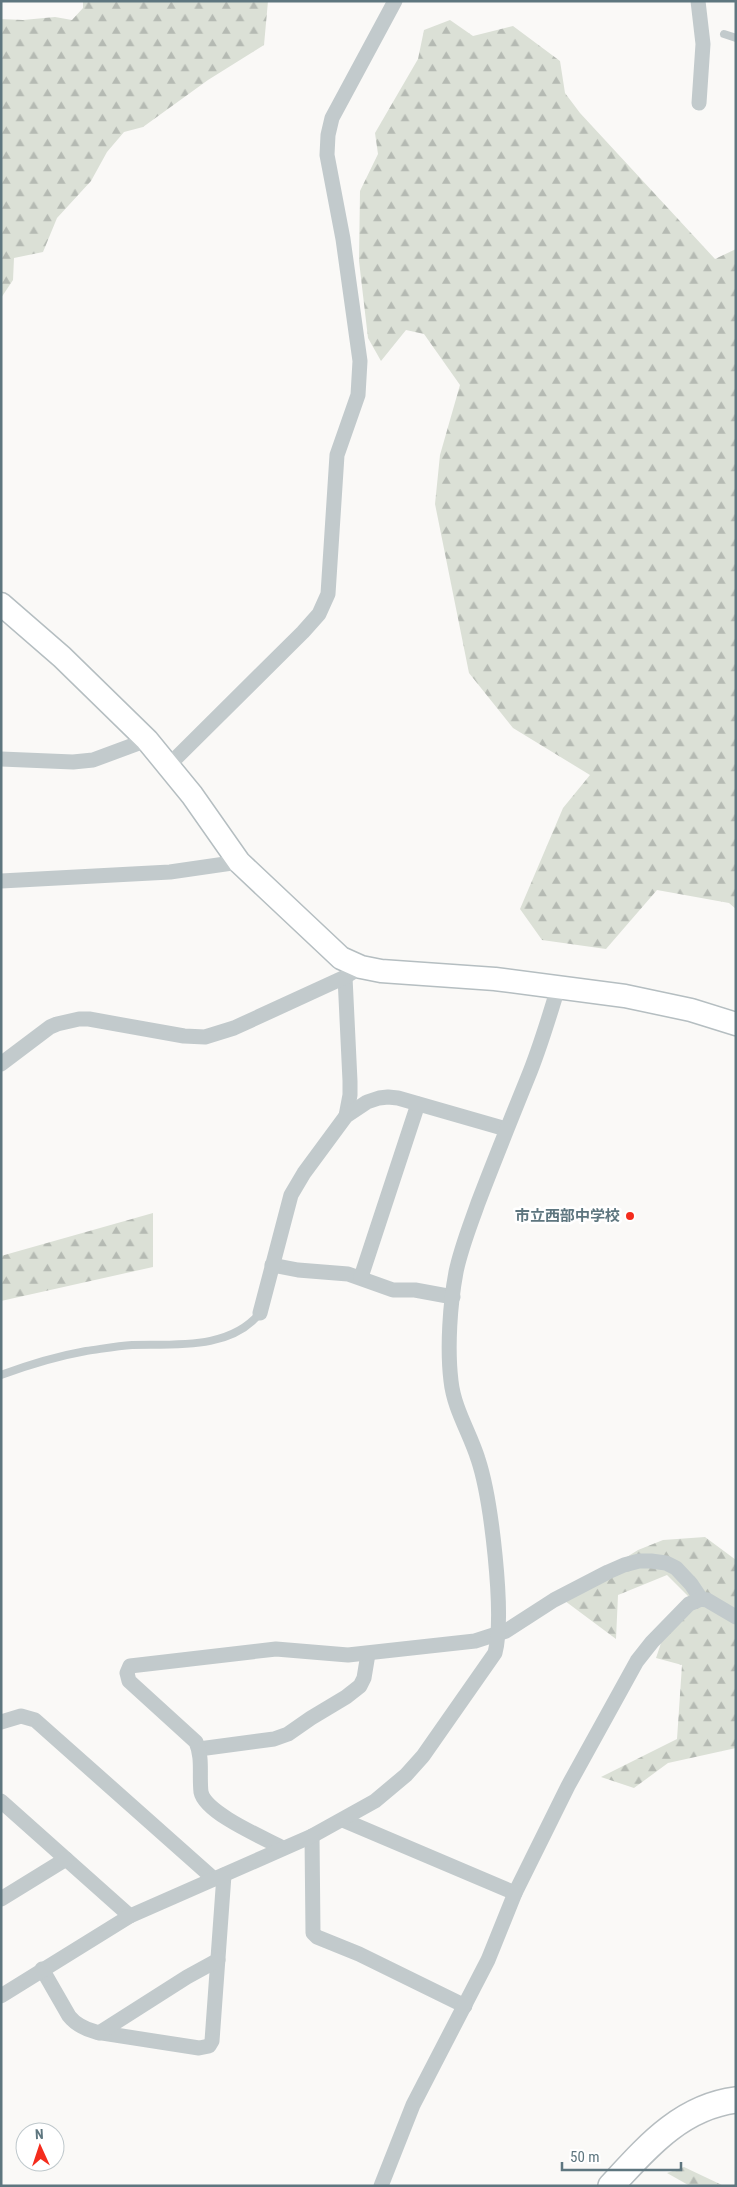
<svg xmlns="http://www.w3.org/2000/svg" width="737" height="2187" font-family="'Roboto Condensed','Noto Sans JP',sans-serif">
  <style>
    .forest { fill: url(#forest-firs) }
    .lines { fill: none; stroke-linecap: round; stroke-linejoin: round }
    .secondary-casing { stroke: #b5bec1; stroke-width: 25 }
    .primary-casing { stroke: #b6bdc0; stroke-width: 28 }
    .lane { stroke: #c2cacc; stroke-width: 8 }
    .street { stroke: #c2cacc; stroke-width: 15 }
    .secondary { stroke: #fff; stroke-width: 22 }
    .primary { stroke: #fff; stroke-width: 25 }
    .poi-dot { fill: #f42c1d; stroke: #fff; stroke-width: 2 }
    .labels { text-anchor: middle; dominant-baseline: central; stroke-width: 5; stroke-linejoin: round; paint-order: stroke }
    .poi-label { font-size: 15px; font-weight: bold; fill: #5e767f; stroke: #fff; text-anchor: end }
  </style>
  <defs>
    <pattern id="forest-firs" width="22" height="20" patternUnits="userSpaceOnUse" patternTransform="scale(1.25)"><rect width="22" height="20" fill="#dbe0d6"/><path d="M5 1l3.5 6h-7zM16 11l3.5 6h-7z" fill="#b5bab3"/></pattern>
  </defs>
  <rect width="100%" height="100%" fill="#faf9f7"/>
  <g class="forest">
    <polygon points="83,1 268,1 264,45 208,80 143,127 124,132 107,152 91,181 57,218 43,252 14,258 13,280 1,298 1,19 23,20 55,17 72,20 83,8"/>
    <polygon points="450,20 473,36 513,26 560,61 565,93 580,113 715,259 736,249 736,909 729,903 657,890 606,949 542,940 520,909 563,808 590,775 513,728 469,673 435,504 440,455 460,385 424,334 406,330 381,361 368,338 359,261 360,191 378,154 375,133 418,59 424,30"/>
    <polygon points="153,1213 153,1267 1,1301 1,1256"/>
    <polygon points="705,1537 736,1560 736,1748 668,1763 634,1788 601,1777 677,1739 682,1665 656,1658 665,1631 696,1604 667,1575 618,1595 616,1639 561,1598 638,1550 663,1540"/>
    <polygon points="684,2167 724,2186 690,2186 667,2173"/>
  </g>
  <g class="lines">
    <g class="secondary-casing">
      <polyline id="secondary" points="1,604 62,657 147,740 192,795 239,862 341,958 361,967 381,971 495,979 625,996 691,1010 736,1024"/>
    </g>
    <g class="primary-casing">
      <path id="primary" d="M611 2186C647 2147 681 2107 736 2100"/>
    </g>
    <g class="lane">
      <polyline points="724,34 736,38"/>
      <path d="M1 1375C28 1365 58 1356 86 1351 101 1349 117 1346 132 1345 175 1344 230 1350 260 1313"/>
    </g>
    <g class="street">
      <polyline points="698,1 703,44 699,103"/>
      <polyline points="1,759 73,762 93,760 147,740"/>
      <polyline points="169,765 303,632 319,614 328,594 337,455 358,395 360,361 343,239 327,155 328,135 332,118 395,1"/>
      <polyline points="1,881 170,872 239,862"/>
      <polyline points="345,977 350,1081 350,1095 346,1116"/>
      <polyline points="1,1064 50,1027 57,1024 79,1019 89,1019 184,1036 205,1037 234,1028 345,977 361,967"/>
      <polyline points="272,1265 298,1270 348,1274 393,1290 415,1290 453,1297"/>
      <polyline points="361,1277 418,1104"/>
      <polyline points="260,1313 291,1195 304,1173 346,1116 367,1102 379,1098 388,1097 398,1098 506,1129"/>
      <polyline points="1,1722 21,1716 35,1720 214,1879"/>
      <polyline points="199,1749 274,1739 288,1734 311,1718 346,1697 360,1686 364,1678 368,1654"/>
      <polyline points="1,1801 130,1916"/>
      <polyline points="343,1820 515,1893"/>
      <polyline points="312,1836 313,1933 317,1937 359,1954 465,2006"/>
      <path d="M283 1848C264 1838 205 1813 201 1792 199 1775 203 1758 196 1742L129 1681 127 1673 130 1666 276 1649 348 1655 475 1641 506 1631 554 1600 608 1572 624 1565 639 1561H651L666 1563 676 1568 691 1584 701 1599"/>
      <polyline points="1,1899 66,1859"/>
      <path d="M42 1969 69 2016C76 2025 85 2029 96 2032L199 2048 209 2046 212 2041 224 1875"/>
      <path d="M1 1996 130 1916 312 1836 375 1801 406 1775 423 1756 495 1653C505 1614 491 1498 478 1459 470 1433 454 1409 451 1381 447 1348 450 1304 456 1272 461 1248 470 1226 478 1203 494 1161 511 1119 528 1077 540 1048 549 1017 558 988"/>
      <polyline points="99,2033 187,1977 218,1960"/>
      <polyline points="381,2186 413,2105 488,1960 515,1893 568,1786 637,1661 652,1642 689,1604 701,1599 707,1600 736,1617"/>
    </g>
    <use href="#secondary" class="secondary"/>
    <use href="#primary" class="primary"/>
  </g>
  <circle class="poi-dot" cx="630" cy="1216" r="5"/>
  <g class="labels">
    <g class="poi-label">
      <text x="620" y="1216">市立西部中学校</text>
    </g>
  </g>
  <rect width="737" height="2187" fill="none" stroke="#5e767f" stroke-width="5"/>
  <g transform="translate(40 2147) rotate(357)"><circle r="24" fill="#ffffff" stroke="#bfc8cc"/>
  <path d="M0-4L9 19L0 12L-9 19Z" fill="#f42c1d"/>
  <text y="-8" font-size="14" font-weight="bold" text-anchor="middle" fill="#5e767f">N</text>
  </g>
  <path d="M562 2162v8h119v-8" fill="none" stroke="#5e767f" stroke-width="2.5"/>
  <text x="570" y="2162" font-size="15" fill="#5e767f" stroke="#ffffff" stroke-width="4" paint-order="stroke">50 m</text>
</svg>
